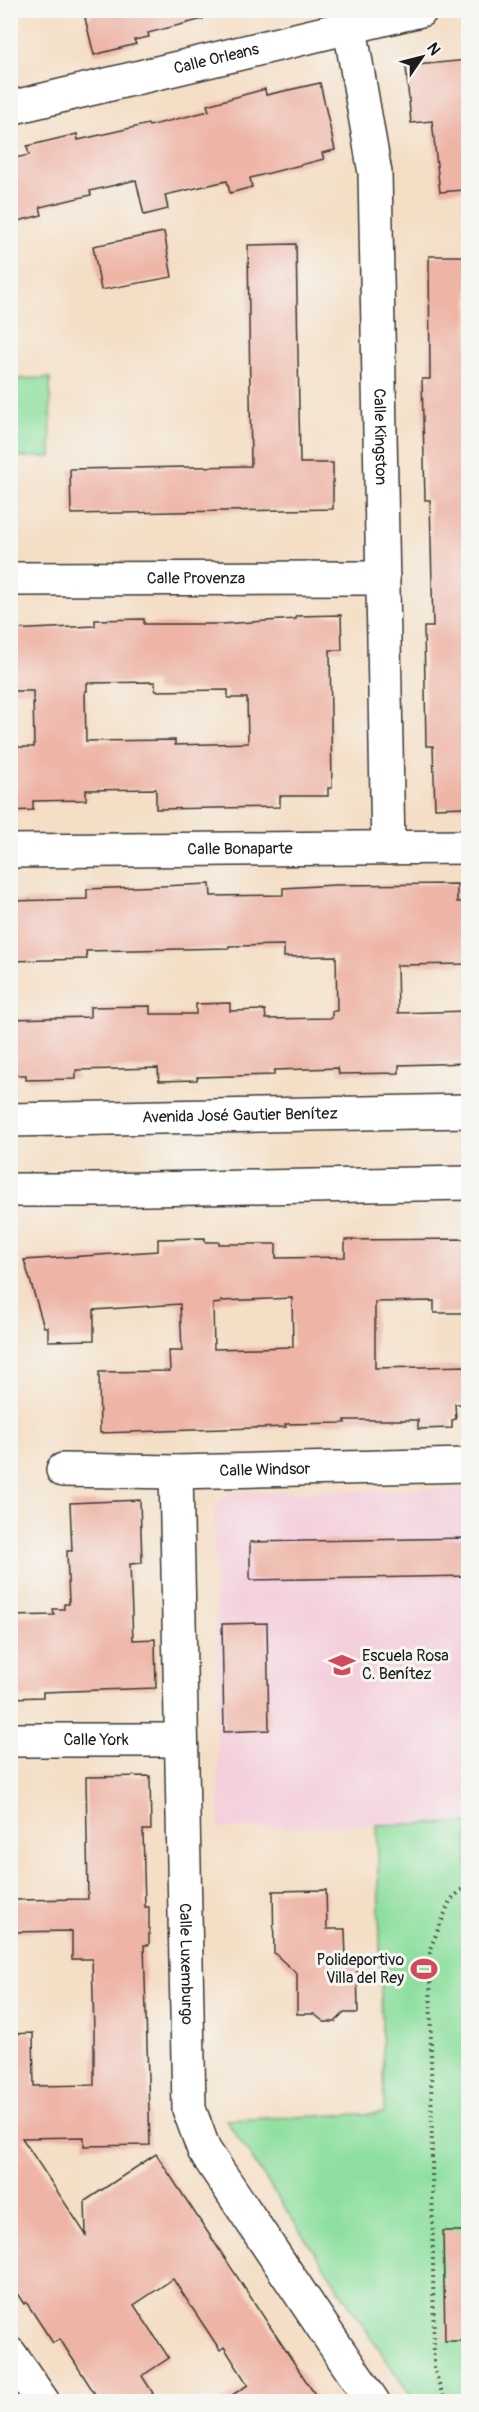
<svg xmlns="http://www.w3.org/2000/svg" width="479" height="2412" font-family="Pangolin,sans-serif">
  <style>
    .built { fill: #f4cfdc }
    .green { fill: #8edf9f; stroke: #557e5e; stroke-width: 1.5 }
    .building { fill: #eeb4a6; fill-rule: evenodd }
    .lines { fill: none; stroke-linecap: round; stroke-linejoin: round }
    .street-casing { stroke: #3c3935; stroke-width: 36 }
    .primary-casing { stroke: #3c3935; stroke-width: 36 }
    .path { stroke: #3c3935; stroke-width: 4; stroke-dasharray: 1.5 4.5; stroke-linecap: butt }
    .street { stroke: #fff; stroke-width: 33 }
    .primary { stroke: #fff; stroke-width: 33 }
    .labels { text-anchor: middle; dominant-baseline: central; stroke-width: 6; stroke-linejoin: round; paint-order: stroke }
    .street-label { font-size: 16px; fill: #1c1c1c; stroke: #f6f6f2 }
    .poi-label { font-size: 16px; fill: #1c1c1c; stroke: #f6f6f2; text-anchor: start }
  </style>
  <rect width="100%" height="100%" fill="#f6f6f2"/>
  <filter id="ink" filterUnits="userSpaceOnUse"><feTurbulence type="fractalNoise" baseFrequency=".0167" numOctaves="2"/><feDisplacementMap in="SourceGraphic" scale="12" xChannelSelector="R" yChannelSelector="G"/><feConvolveMatrix kernelMatrix="1 2 1 2 8 2 1 2 1" color-interpolation-filters="sRGB"/></filter>
  <filter id="wash" filterUnits="userSpaceOnUse"><feTurbulence type="fractalNoise" baseFrequency=".008" numOctaves="4" result="noise"/><feDisplacementMap in="SourceGraphic" scale="24" xChannelSelector="R" yChannelSelector="G"/><feGaussianBlur stdDeviation="1.35" result="paint"/><feColorMatrix in="noise" values="0 0 0 0 0 0 0 0 0 0 0 0 0 0 0 0 0 1.4 0 .05"/><feComposite in="paint" operator="in"/></filter>
  <g filter="url(#wash)">
    <rect width="100%" height="100%" fill="#f4dec5"/>
    <polygon class="built" points="468,1489 468,1823 219,1829 214,1507 231,1492"/>
    <g class="green">
      <polygon points="50,378 51,457 11,457 11,379"/>
      <polygon points="468,1823 468,2401 414,2401 226,2120 384,2113 377,1825"/>
    </g>
    <g id="blocks">
      <g class="building">
        <polygon points="91,10 202,10 203,19 148,33 149,37 134,40 136,44 94,55 85,18 92,16"/>
        <polygon points="468,60 468,181 462,181 463,190 440,192 432,121 411,123 406,66"/>
        <polygon points="320,83 335,150 322,153 324,159 250,178 252,187 230,193 227,181 165,195 168,209 144,215 136,180 90,191 91,195 40,207 42,215 10,223 10,159 29,155 27,146 77,134 78,140 148,124 149,126 209,111 207,105 265,89 266,95"/>
        <polygon points="164,232 172,277 101,290 93,246"/>
        <polygon points="296,244 300,463 333,463 333,509 71,514 70,469 251,466 248,245"/>
        <polygon points="429,256 468,256 468,807 435,808 433,746 426,746 424,627 433,627 430,500 425,500 422,379 430,379"/>
        <path d="M341 615 342 650H330L332 788H328V796H280V807L156 809V789L86 790V800L33 801V810L10 811V747H34L33 691H10V630L95 626V620L144 619V624H222L296 619V616ZM155 682V691L228 690V698H247L248 743 175 745V740L86 741 85 691H87V683Z"/>
        <polygon points="210,884 211,896 283,895 283,888 335,885 457,884 457,902 468,902 468,964 397,965 398,1013 468,1011 468,1063 399,1065 399,1073 339,1074 338,1068 274,1070 274,1075 197,1077 197,1080 159,1081 158,1068 76,1070 76,1079 26,1080 26,1075 10,1075 10,1019 90,1017 90,1007 150,1006 150,1014 196,1014 196,1004 230,1003 230,1011 265,1010 266,1019 332,1018 332,1011 337,1011 336,956 284,957 284,945 229,946 229,948 86,951 87,959 10,961 10,901 87,899 87,889"/>
        <path d="M205 1238V1242H219V1244H276V1258L345 1257V1240L466 1239V1241H468V1313H434V1301L375 1302V1368L467 1366V1404H455L456 1419 452 1420V1428L418 1429V1420H345V1423L285 1424 286 1427 100 1433 99 1372 170 1371 169 1351H182L180 1304 94 1310V1340L48 1341V1327H44L24 1260 158 1251V1239ZM292 1298 293 1347 214 1349 213 1304 221 1303V1301Z"/>
        <polygon points="140,1500 142,1563 130,1564 133,1640 155,1639 156,1688 43,1692 43,1697 10,1698 10,1616 54,1615 53,1609 64,1609 64,1604 69,1604 67,1551 72,1551 70,1503"/>
        <polygon points="468,1538 468,1576 250,1580 250,1542"/>
        <polygon points="267,1623 269,1730 224,1732 222,1624"/>
        <polygon points="150,1776 151,1830 143,1830 145,1907 149,1907 149,1945 144,1945 150,2145 84,2146 84,2137 22,2138 86,2235 85,2201 156,2154 320,2402 221,2402 248,2385 224,2347 220,2350 173,2279 134,2305 169,2358 142,2376 153,2393 141,2402 100,2402 60,2339 53,2343 26,2302 24,2304 10,2283 10,2034 33,2033 34,2086 94,2085 94,2032 92,1959 72,1959 72,1931 10,1932 10,1900 88,1899 86,1777"/>
        <polygon points="326,1890 327,1929 345,1929 346,1959 357,1959 358,2013 344,2013 335,2022 324,2022 314,2014 297,2014 297,1974 274,1953 273,1891"/>
        <polygon points="443,2231 468,2231 468,2341 445,2341"/>
      </g>
    </g>
  </g>
  <g filter="url(#ink)">
    <use href="#blocks" fill-opacity="0" stroke="#3c3935" stroke-width="1.5"/>
    <g class="lines">
      <g class="street-casing">
        <g id="street">
          <path id="s1" d="M350 28 375 173 388 848"/>
          <path id="s2" d="M10 108 421 10"/>
          <path id="s3" d="M10 579 383 578"/>
          <path id="s4" d="M10 851 468 847"/>
          <path id="s5" d="M63 1470 176 1472 468 1465"/>
          <path id="s6" d="M176 1472 189 2109 204 2150 373 2402"/>
          <path id="s7" d="M10 1740H180"/>
          <polyline points="10,2354 43,2402"/>
        </g>
      </g>
      <g class="primary-casing">
        <g id="primary">
          <path id="s8" d="M10 1120 468 1111"/>
          <polyline points="10,1190 96,1190 468,1183"/>
        </g>
      </g>
      <polyline class="path" points="445,2402 434,2368 430,1949 450,1901 468,1883"/>
      <use href="#street" class="street"/>
      <use href="#primary" class="primary"/>
    </g>
  </g>
  <defs>
    <g id="school-bare" transform="scale(2.07)"><path d="M0-5L7-2L0 1L-7-2ZM-4 1L0 2.5L4 1V4Q0 6-4 4Z" fill="#d1495b" stroke="#f6f6f2" stroke-width="2.5" paint-order="stroke"/></g>
    <g id="stadium-bare" transform="scale(2.07)"><path d="M0-5a6.5 5 0 1 0 0 10a6.5 5 0 1 0 0-10ZM-3.5-1.8h7v3.6h-7Z" fill="#d1495b" stroke="#f6f6f2" stroke-width="2.5" paint-order="stroke"/></g>
  </defs>
  <g fill-rule="evenodd">
    <use href="#school-bare" x="342" y="1665"/>
    <use href="#stadium-bare" x="424" y="1969"/>
  </g>
  <g class="labels">
    <g class="street-label">
      <text stroke="none"><textPath href="#s2" startOffset="212">Calle Orleans</textPath></text>
      <text stroke="none"><textPath href="#s1" startOffset="411">Calle Kingston</textPath></text>
      <text stroke="none"><textPath href="#s3" startOffset="186">Calle Provenza</textPath></text>
      <text stroke="none"><textPath href="#s4" startOffset="230">Calle Bonaparte</textPath></text>
      <text stroke="none"><textPath href="#s8" startOffset="230">Avenida José Gautier Benítez</textPath></text>
      <text stroke="none"><textPath href="#s5" startOffset="202">Calle Windsor</textPath></text>
      <text stroke="none"><textPath href="#s7" startOffset="86">Calle York</textPath></text>
      <text stroke="none"><textPath href="#s6" startOffset="492">Calle Luxemburgo</textPath></text>
    </g>
    <g class="poi-label">
      <text x="362" y="1656">Escuela Rosa<tspan x="362" dy="18">C. Benítez</tspan></text>
      <text x="404" y="1960" text-anchor="end">Polideportivo<tspan x="404" dy="18">Villa del Rey</tspan></text>
    </g>
  </g>
  <rect width="479" height="2412" fill="none" stroke="#f6f6f2" stroke-width="36"/>
  <g transform="translate(422 57) rotate(55)" stroke="#f6f6f2" stroke-width="4.5" paint-order="stroke">
  <path d="M0-4.5L10 22L0 15L-10 22Z" fill="#1c1c1c"/>
  <text y="-9" font-size="16" font-weight="bold" text-anchor="middle" fill="#1c1c1c">N</text>
  </g>
</svg>
